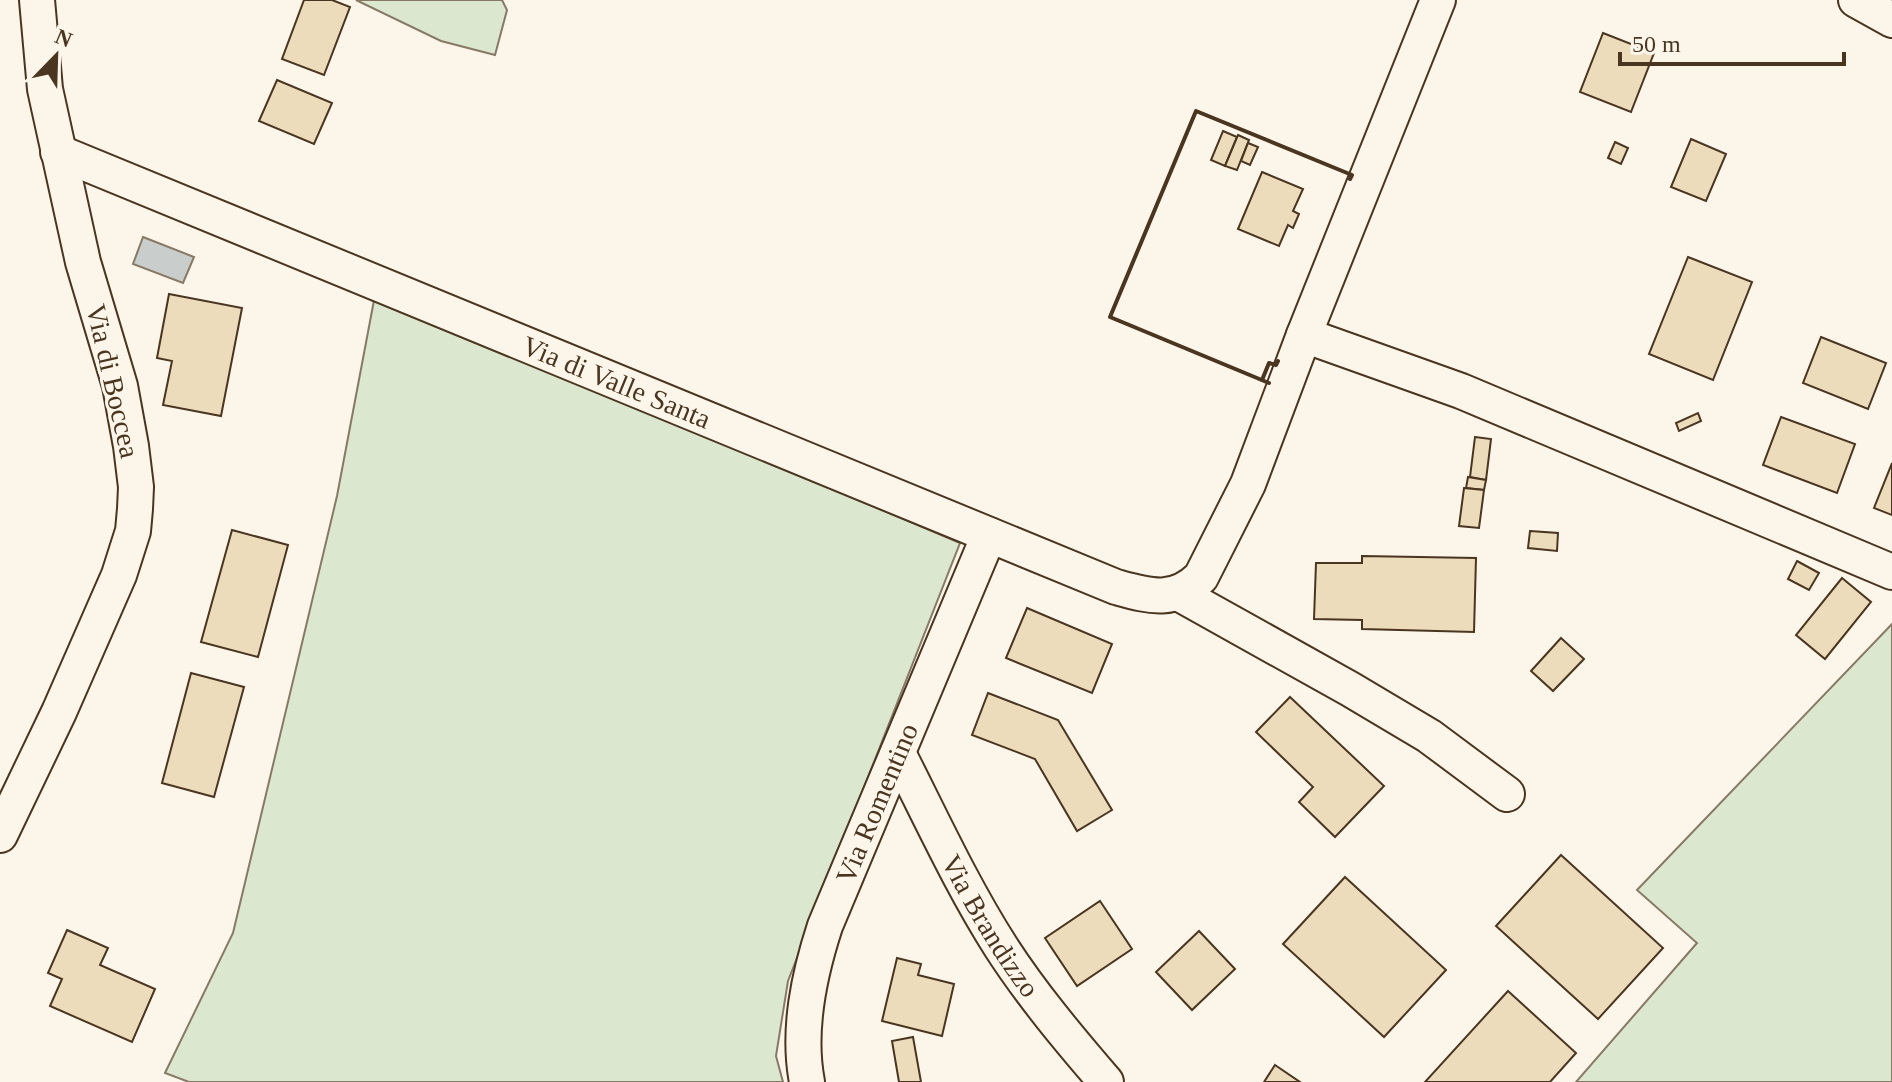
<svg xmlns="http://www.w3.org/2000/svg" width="1892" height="1082" font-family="'Times New Roman',serif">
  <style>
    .green { fill: #dce7d0; stroke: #887966; stroke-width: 2 }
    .water { fill: #c9cecd; stroke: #887966; stroke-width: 2 }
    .building { fill: #ecdcbc; stroke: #4a3520; stroke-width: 2 }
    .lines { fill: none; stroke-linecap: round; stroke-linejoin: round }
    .minor-casing { stroke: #4a3520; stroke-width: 38 }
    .minor { stroke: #fbf6e9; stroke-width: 34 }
    .wall { stroke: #4a3520; stroke-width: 4 }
    .labels { text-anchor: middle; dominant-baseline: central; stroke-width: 6; stroke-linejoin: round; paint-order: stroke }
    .street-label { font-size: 28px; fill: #4a3520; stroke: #fbf6e9 }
  </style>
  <rect width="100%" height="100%" fill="#fbf6e9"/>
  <g class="green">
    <polygon points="356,0 502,0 507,10 495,55 441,41"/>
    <polygon points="375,295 960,543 788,981 776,1056 783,1082 189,1082 165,1073 233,933 337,496"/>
    <polygon points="1892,624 1892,1082 1576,1082 1697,943 1637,890"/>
  </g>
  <polygon class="water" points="143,237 194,257 183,283 133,264"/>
  <g class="building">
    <polygon points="304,0 332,0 350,7 324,75 282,59"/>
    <polygon points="1603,33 1654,53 1631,112 1580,92"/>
    <polygon points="277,80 332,103 314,144 259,121"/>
    <polygon points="1223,131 1237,137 1225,166 1211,160"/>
    <polygon points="1238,135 1249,140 1237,170 1225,166"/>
    <polygon points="1691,139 1726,154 1706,201 1671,187"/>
    <polygon points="1615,142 1628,148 1621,164 1608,158"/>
    <polygon points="1248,143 1258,147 1250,165 1241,161"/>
    <polygon points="1262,172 1303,189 1293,211 1299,214 1293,228 1288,225 1279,246 1238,229"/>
    <polygon points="1688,257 1752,282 1713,380 1649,354"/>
    <polygon points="169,294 242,308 221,416 163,405 172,361 157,358"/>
    <polygon points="1821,337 1886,363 1868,409 1803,383"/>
    <polygon points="1698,413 1701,421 1679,431 1676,423"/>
    <polygon points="1781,417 1855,444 1837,493 1763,465"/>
    <polygon points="1475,437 1491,439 1486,480 1470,477"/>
    <polygon points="1892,463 1892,515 1874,508"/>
    <polygon points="1468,477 1486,480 1484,490 1466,488"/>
    <polygon points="1464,488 1484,490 1479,528 1459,526"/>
    <polygon points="232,530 288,545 258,657 201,642"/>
    <polygon points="1530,531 1558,533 1557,551 1528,548"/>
    <polygon points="1362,556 1476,558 1474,632 1362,629 1362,620 1314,619 1316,563 1362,563"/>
    <polygon points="1797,561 1819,573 1809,590 1788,579"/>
    <polygon points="1842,578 1871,602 1825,659 1796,635"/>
    <polygon points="1027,608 1112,644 1092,693 1006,658"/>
    <polygon points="1561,638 1584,659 1553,691 1531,671"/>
    <polygon points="191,673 244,687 214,797 162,783"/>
    <polygon points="988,693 1058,720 1112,810 1077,831 1035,759 972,735"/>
    <polygon points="1290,697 1384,786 1335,837 1299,802 1313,787 1256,732"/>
    <polygon points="1561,855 1663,948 1598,1019 1496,926"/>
    <polygon points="1345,877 1446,970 1384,1037 1283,944"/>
    <polygon points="1100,901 1132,949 1077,986 1045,938"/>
    <polygon points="67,930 108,948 100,965 155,989 132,1042 50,1006 62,979 48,973"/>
    <polygon points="1199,931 1235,969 1192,1010 1156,972"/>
    <polygon points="897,958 921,964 918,975 954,984 942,1036 882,1021"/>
    <polygon points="1508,991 1576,1053 1550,1082 1425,1082"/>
    <polygon points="913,1037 921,1082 899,1082 892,1041"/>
    <polygon points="1275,1065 1300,1082 1264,1082"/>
  </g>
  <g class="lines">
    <g class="minor-casing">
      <g id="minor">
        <polyline points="1856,0 1892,20"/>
        <path id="s1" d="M58 152 1116 587C1149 596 1174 604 1201 577L1248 484 1304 335 1438 0"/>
        <polyline points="1304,335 1461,391 1892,572"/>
        <polyline points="1178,593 1350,689 1429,736 1507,794"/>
        <path id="s2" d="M898 753C931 818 962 886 1001 947 1032 995 1069 1039 1106 1082"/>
        <polyline points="0,835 59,712 119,575 133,531 135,509 136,487 131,446 120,386 83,262 45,89 37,0"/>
        <path id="s3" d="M807 1082C797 1030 809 975 825 926L989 535"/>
      </g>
    </g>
    <use href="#minor" class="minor"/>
    <g class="wall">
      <polyline points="1262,380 1269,363 1276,365 1278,361"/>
      <polyline points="1269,383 1110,317 1196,111 1352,175 1350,179"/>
    </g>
  </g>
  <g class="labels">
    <g class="street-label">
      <text transform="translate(113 381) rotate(77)">Via di Boccea</text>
      <text stroke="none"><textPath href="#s1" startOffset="604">Via di Valle Santa</textPath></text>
      <text stroke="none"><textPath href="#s3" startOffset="292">Via Romentino</textPath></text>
      <text stroke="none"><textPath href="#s2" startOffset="196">Via Brandizzo</textPath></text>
    </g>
  </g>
  <g transform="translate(56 56) rotate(23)" stroke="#fbf6e9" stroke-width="6" paint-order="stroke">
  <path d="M0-6L14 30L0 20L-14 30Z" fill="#4a3520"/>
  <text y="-12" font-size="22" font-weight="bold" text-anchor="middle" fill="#4a3520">N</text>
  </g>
  <path d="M1620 52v12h224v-12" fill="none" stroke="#4a3520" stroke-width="4"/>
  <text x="1632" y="52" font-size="24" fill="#4a3520" stroke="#fbf6e9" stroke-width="6" paint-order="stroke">50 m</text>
</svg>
